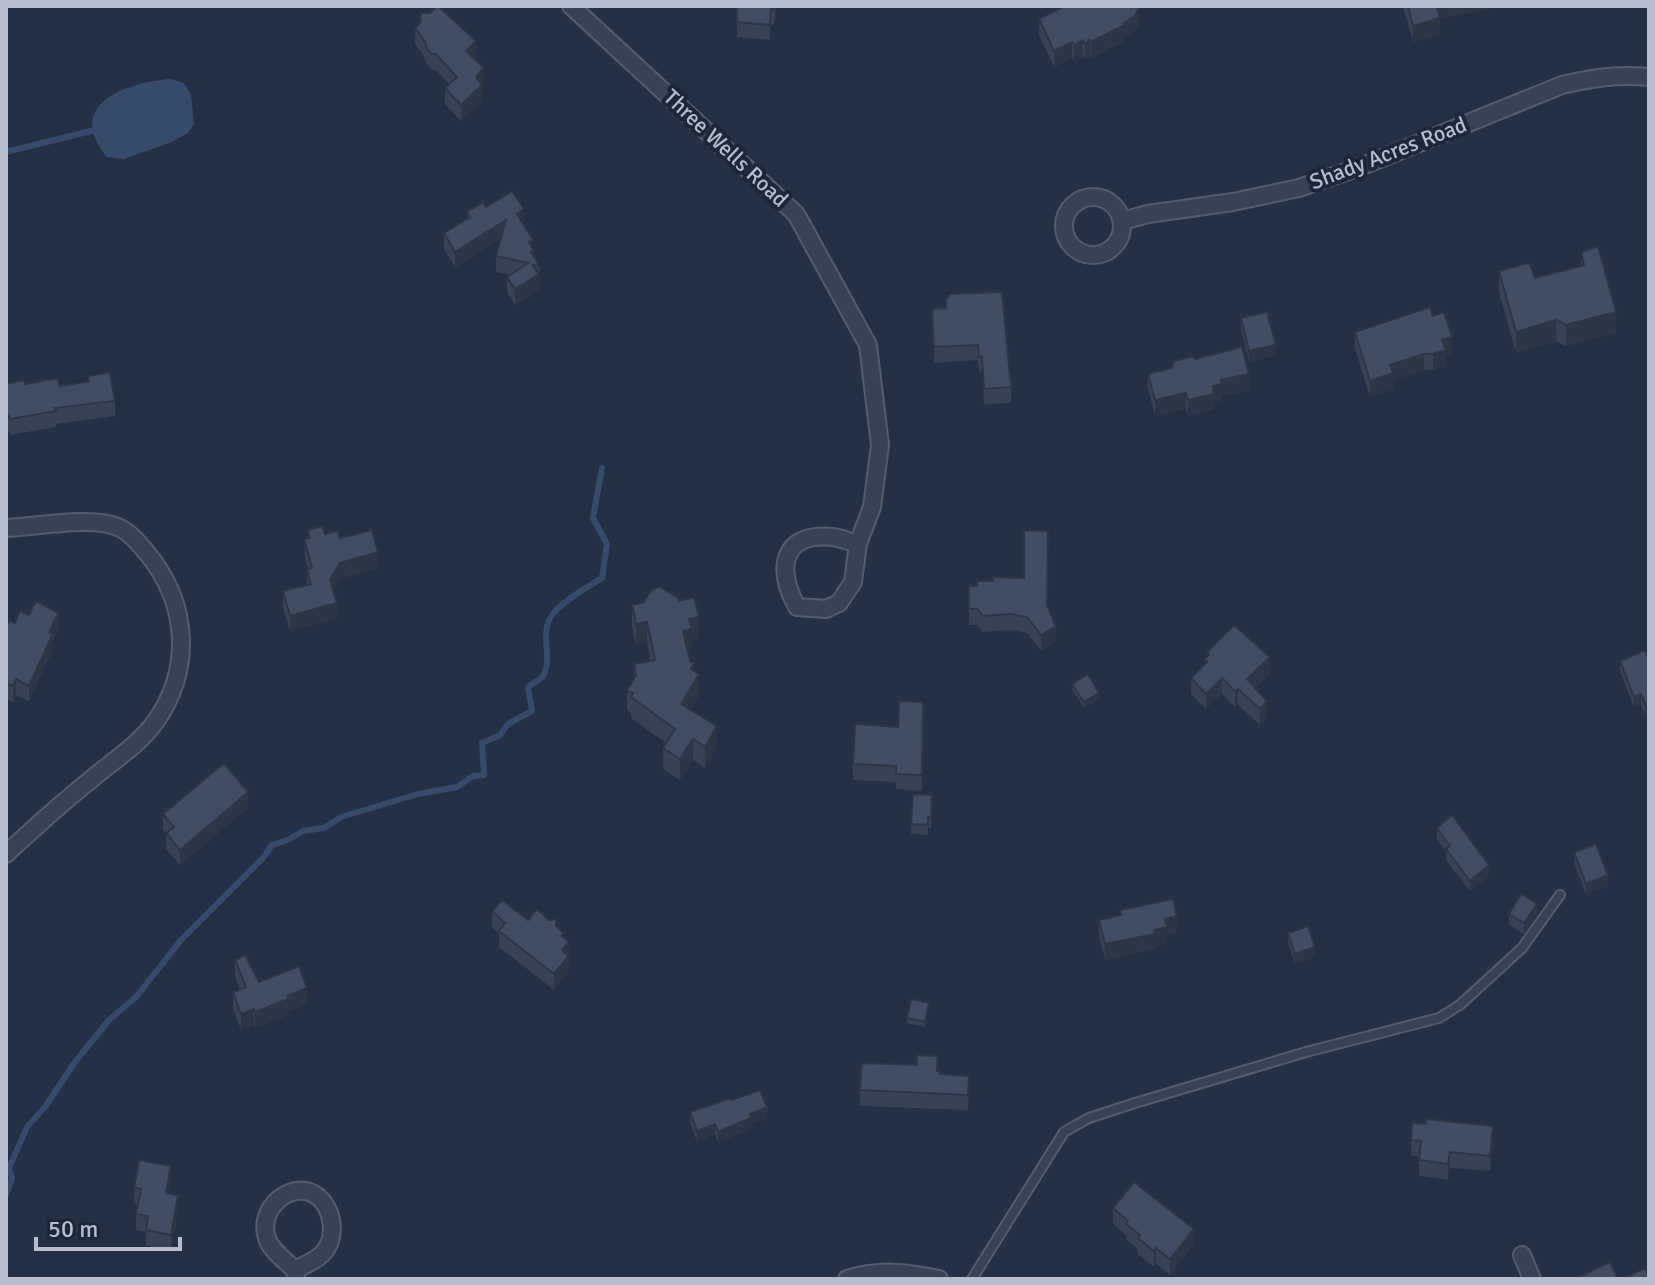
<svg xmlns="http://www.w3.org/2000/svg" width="1655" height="1285" font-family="Signika,sans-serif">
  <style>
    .water { fill: #374a6b }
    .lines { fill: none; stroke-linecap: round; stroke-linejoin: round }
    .stream { stroke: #374a6b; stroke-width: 6 }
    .service-casing { stroke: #545d6c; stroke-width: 12 }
    .minor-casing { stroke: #545d6c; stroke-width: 20 }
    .service { stroke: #394252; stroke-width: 8 }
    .minor { stroke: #394252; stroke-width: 16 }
    .wall { fill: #374255 }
    .shaded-wall { fill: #2d3645 }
    .building { fill: #404d63; stroke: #2d3645; stroke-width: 2 }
    .labels { text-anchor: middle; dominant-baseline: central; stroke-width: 8; stroke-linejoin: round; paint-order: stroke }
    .street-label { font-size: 22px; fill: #b6becc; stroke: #1d2737 }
  </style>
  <rect width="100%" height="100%" fill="#243043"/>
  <path class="water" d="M171 79 184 83 191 94 194 124 188 133 172 142 124 159 107 157C63 105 126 82 171 79Z"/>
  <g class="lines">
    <g class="stream">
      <polyline points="6,152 91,131"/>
      <path d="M6 1195 12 1178 9 1168 27 1127 45 1107 75 1062 109 1020 136 997 181 940 263 858 272 845 288 840 303 831 324 828 341 817 418 794 457 787 473 776 484 775 482 743 500 735 508 724 532 711 528 687C533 683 540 680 543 676 553 658 541 638 549 620 555 605 589 586 602 578L607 544 593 518 602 468"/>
    </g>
    <g class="service-casing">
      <polyline id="service" points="972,1279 1064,1132 1089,1118 1135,1103 1306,1052 1439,1018 1461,1004 1522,948 1560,895"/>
    </g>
    <g class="minor-casing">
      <g id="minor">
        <path d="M571 6 796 214 868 345 880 445 872 507 858 544 853 582 839 603 826 609 797 607C776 569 781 532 833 537 841 538 850 542 858 544"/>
        <circle cx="1093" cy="226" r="29"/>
        <path d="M1122 221 1148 214 1233 202 1299 188 1360 167 1562 85C1592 78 1618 74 1649 77"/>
        <path d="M6 528C35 527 95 515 120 528 131 533 140 545 147 553 188 603 193 667 156 721 139 745 110 763 88 782 59 805 33 829 6 854"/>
        <polyline points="1522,1255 1532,1279"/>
        <path d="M295 1270C304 1265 314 1262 322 1254 338 1239 334 1206 314 1194 291 1181 257 1208 267 1238 271 1251 285 1260 295 1270L296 1279"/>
        <path d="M847 1279C878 1269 907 1272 939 1279"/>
      </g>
    </g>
    <use href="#service" class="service"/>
    <use href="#minor" class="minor"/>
  </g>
  <g class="wall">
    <polygon points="737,6 776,6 774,25 771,25 770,40 737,37"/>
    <polygon points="1403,6 1494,6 1494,7 1440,19 1440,34 1413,42"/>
    <polygon points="420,13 476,57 474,59 484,84 482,86 482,101 461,121 445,104 445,88 449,84 436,70 432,70 427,65 425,58 415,44 415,28 420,23"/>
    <polygon points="1039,19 1139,24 1135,31 1125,38 1125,41 1091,58 1090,56 1085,59 1083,56 1074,61 1072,58 1054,67 1039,35"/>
    <polygon points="486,207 524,225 533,249 534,256 540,266 539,290 515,305 507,292 507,277 510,275 496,272 496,256 501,239 455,268 444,249 444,233 467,219 467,212"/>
    <polygon points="1581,252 1616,333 1566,346 1556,341 1516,353 1499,292 1499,271 1535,278 1581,266"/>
    <polygon points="946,299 1011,387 1011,403 984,404 982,372 979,373 978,360 934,363 932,309 946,308"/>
    <polygon points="1433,316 1452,353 1446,355 1446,366 1433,370 1424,370 1393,380 1393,389 1370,397 1355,348 1355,332"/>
    <polygon points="1241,318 1276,355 1249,362 1241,329"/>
    <polygon points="1195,359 1249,390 1222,396 1222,400 1214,402 1214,409 1188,416 1186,409 1155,416 1148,389 1148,374 1172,368"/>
    <polygon points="88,376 115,401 115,416 56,424 56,427 10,435 9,432 6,432 6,384 60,386 88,381"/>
    <polygon points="308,530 340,538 378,568 340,579 333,590 337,619 290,631 283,607 283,591 307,585 308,569 305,558 305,542 308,538"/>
    <polygon points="993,581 1048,606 1056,642 1041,651 1027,633 1011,630 983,632 977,625 969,625 969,586 977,586"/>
    <polygon points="679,601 699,638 692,640 692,650 688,651 694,671 699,695 690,710 717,747 705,768 693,760 680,780 663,769 663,748 666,743 631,718 631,713 627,710 627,690 634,679 634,664 651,661 647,643 636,645 632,626 632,605"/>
    <polygon points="6,626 59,628 53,640 53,650 29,701 16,695 13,702 6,699"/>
    <polygon points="1207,652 1270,673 1255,688 1267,717 1260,725 1238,705 1235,707 1222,694 1206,709 1191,694 1191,678 1204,665 1204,659 1207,656"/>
    <polygon points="1620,661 1649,661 1645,715 1641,704 1634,707 1620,671"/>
    <polygon points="1072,684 1099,698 1084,708 1072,689"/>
    <polygon points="923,702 922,791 896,789 896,782 853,780 853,764 898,727"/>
    <polygon points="932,795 931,828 928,828 928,835 911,834 911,824"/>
    <polygon points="248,808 180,865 166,849 166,833 163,830 163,814"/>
    <polygon points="1437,828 1489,876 1470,891 1446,860 1446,851 1437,839"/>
    <polygon points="1574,852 1608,886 1586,894 1574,863"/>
    <polygon points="1120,910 1177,932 1167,934 1167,943 1155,946 1155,949 1105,960 1099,935 1099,920 1120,915"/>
    <polygon points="492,911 528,920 549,920 556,926 564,938 569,942 569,972 554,990 499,947 499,933 492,927"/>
    <polygon points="1509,914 1537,915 1524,934 1509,925"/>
    <polygon points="1288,933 1315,957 1295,964 1288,943"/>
    <polygon points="235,960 259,982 307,1004 288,1012 288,1015 255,1028 254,1025 241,1030 233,1008 233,992 240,989 235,976"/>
    <polygon points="929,1008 925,1027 907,1023 907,1018"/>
    <polygon points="938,1071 969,1091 968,1110 860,1106 860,1090"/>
    <polygon points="732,1100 767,1118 751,1124 751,1129 718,1142 715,1134 697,1142 690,1123 690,1112"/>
    <polygon points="1411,1140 1493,1142 1490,1171 1450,1168 1448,1180 1419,1176 1419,1156 1411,1156"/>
    <polygon points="171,1182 169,1193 178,1211 171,1251 146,1246 146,1232 136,1230 136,1214 138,1204 134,1203 134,1187"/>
    <polygon points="1113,1208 1194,1244 1170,1275 1156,1264 1154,1267 1138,1254 1138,1249 1126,1239 1126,1235 1113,1224"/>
  </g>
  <g class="shaded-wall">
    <polygon points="1436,6 1494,6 1494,7 1440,19 1440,34 1413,42 1413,26"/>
    <polygon points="1139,8 1139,24 1135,31 1125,38 1125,41 1091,58 1091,42 1124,23"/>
    <polygon points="1083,40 1083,56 1074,61 1074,45"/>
    <polygon points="1090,40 1090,56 1085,59 1085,43"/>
    <polygon points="476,41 476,57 466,67 466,51"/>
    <polygon points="1072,42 1072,58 1054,67 1054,51"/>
    <polygon points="484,68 482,101 461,121 461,105 476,77"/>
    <polygon points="524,209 524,225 517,214"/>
    <polygon points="506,220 506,236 455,268 455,252"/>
    <polygon points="539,274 539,290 515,305 515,289"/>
    <polygon points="1616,312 1616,333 1566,346 1566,325"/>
    <polygon points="1556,320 1556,341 1516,353 1516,332"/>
    <polygon points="1452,337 1452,353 1446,355 1446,366 1433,370 1433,354 1442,340"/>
    <polygon points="1276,345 1276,355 1249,362 1249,351"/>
    <polygon points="1424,354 1424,370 1393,380 1393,389 1370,397 1370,381 1390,365"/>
    <polygon points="1249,374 1249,390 1222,396 1222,400 1214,402 1214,409 1188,416 1188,400 1221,380"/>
    <polygon points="1186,393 1186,409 1155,416 1155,400"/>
    <polygon points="378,552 378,568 340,579 330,596 330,580 340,563"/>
    <polygon points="337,603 337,619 290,631 290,616"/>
    <polygon points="59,613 59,628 53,640 53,650 29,701 29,686 49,632"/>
    <polygon points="699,617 699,638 692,640 692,650 683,652 683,631 689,619"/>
    <polygon points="647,622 647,643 636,645 636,624"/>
    <polygon points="1056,626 1056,642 1041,651 1041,635"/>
    <polygon points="1270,657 1270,673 1247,695 1247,679"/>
    <polygon points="694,663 694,682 699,674 699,695 681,725 681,704 691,669"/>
    <polygon points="1222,678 1222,694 1206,709 1206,694"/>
    <polygon points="16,679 16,695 13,702 13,686"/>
    <polygon points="1238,689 1238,705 1235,707 1235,691"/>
    <polygon points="1099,693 1099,698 1084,708 1084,702"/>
    <polygon points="1641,694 1641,704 1634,707 1634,697"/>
    <polygon points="1267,701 1267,717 1260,725 1260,709"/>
    <polygon points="1649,703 1649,713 1645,715 1645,704"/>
    <polygon points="717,726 717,747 705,768 705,747"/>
    <polygon points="693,739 693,760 680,780 680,759"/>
    <polygon points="248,792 248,808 180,865 180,850"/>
    <polygon points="1489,865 1489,876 1470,891 1470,881"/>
    <polygon points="1608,875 1608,886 1586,894 1586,884"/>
    <polygon points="1537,904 1537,915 1524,934 1524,923"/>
    <polygon points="1177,916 1177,932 1167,934 1167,943 1155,946 1155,949 1105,960 1105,944 1154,930 1165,919"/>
    <polygon points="564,933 564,948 569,942 569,972 554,990 554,974 562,936"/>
    <polygon points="1315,947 1315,957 1295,964 1295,954"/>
    <polygon points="307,988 307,1004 288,1012 288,1015 255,1028 255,1012 287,996"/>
    <polygon points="254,1009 254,1025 241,1030 241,1014"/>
    <polygon points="767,1107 767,1118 751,1124 751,1129 718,1142 718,1132 750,1114"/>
    <polygon points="715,1124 715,1134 697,1142 697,1131"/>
    <polygon points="1493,1126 1493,1142 1490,1171 1490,1156"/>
    <polygon points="1450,1152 1450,1168 1448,1180 1448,1164"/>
    <polygon points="171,1166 171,1182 166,1208 166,1193"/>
    <polygon points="178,1195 178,1211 171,1251 171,1235"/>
    <polygon points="1194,1229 1194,1244 1170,1275 1170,1259"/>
    <polygon points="1156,1248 1156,1264 1154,1267 1154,1251"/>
  </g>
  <g class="building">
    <polygon points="438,6 476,41 466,51 484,68 476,77 482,85 461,105 445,88 457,77 436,54 432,54 427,49 425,42 415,28 421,22 420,13 430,13"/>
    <polygon points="737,6 774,6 774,10 771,9 770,25 737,22"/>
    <polygon points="1065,6 1138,6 1139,8 1135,16 1124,23 1125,25 1091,42 1090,40 1085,43 1083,40 1074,45 1072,42 1054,51 1039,19"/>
    <polygon points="1408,6 1437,6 1440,18 1413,26"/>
    <polygon points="512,191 524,209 517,214 533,240 529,242 534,251 531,252 540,266 533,265 539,274 515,289 507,277 528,263 496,256 506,220 455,252 444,233 470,217 467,212 483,202 486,207"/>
    <polygon points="1598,246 1616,312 1566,325 1556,320 1516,332 1499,271 1529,263 1535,278 1584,265 1581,252"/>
    <polygon points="1002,292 1011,387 984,389 982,357 979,357 978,345 934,347 932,309 946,308 946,299 950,294"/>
    <polygon points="1430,307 1433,316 1444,312 1452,337 1442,340 1446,350 1433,354 1424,354 1390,365 1393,373 1370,381 1355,332"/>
    <polygon points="1267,312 1276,345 1249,351 1241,318"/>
    <polygon points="1242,347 1249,374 1221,380 1222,384 1213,386 1214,394 1188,400 1186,393 1155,400 1148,374 1172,368 1174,361 1194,356 1195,359"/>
    <polygon points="110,372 115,401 55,408 56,411 10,419 9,416 6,416 6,384 24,380 25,384 58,378 60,386 89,381 88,376"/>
    <polygon points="322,526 325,534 338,531 340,538 372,530 378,552 340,563 330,580 337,603 290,616 283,591 311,584 307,569 312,568 305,542 305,539 310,538 308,530"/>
    <polygon points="1024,530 1048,531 1047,605 1056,626 1041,635 1027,617 1011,614 983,616 977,609 969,609 969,586 977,586 977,581 993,581 993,577 1024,578"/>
    <polygon points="660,587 678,598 679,601 694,597 699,617 689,619 692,629 683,631 690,661 694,663 691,669 699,674 681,704 717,726 705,747 693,739 680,759 663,748 675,729 631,697 633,693 627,690 636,675 634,664 655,660 647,622 636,624 632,605 643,603 652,589"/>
    <polygon points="36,601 59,613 49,632 53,634 29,686 16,679 13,686 6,683 6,626 9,620 15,623 20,611 29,615"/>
    <polygon points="1234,625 1270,657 1247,679 1267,701 1260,709 1238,689 1235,691 1222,678 1206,694 1191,678 1207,662 1204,659 1209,655 1207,652"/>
    <polygon points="1645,650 1649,661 1649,703 1645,704 1641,694 1634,697 1620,661"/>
    <polygon points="1088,674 1099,693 1084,702 1072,684"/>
    <polygon points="899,701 923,702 922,775 896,774 896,766 853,764 855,724 898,727"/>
    <polygon points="224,763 248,792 180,850 166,833 174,827 163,814"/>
    <polygon points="913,794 932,795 931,817 928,817 928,825 911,824"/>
    <polygon points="1452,815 1489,865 1470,881 1446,849 1450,846 1437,828"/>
    <polygon points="1596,844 1608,875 1586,884 1574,852"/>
    <polygon points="1521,894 1537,904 1524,923 1509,914"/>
    <polygon points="1173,899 1177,916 1165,919 1167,927 1154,930 1155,934 1105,944 1099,920 1121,915 1120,910"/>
    <polygon points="502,900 528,920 537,909 549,920 556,919 556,926 564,933 562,936 569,942 562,950 569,956 554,974 499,931 505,923 492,911"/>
    <polygon points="1308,926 1315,947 1295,954 1288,933"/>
    <polygon points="245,955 259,982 299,966 307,988 287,996 288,999 255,1012 254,1009 241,1014 233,992 246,987 235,960"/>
    <polygon points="911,999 929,1003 925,1022 907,1018"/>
    <polygon points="917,1055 938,1056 937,1071 940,1071 940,1074 969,1076 968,1095 860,1090 862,1063 917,1065"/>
    <polygon points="760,1090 767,1107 750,1114 751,1118 718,1132 715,1124 697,1131 690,1112 731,1098 732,1100"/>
    <polygon points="1426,1119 1493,1126 1490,1156 1450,1152 1448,1164 1419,1160 1421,1141 1411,1140 1412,1123 1426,1124"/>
    <polygon points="139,1160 171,1166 166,1193 178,1195 171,1235 146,1230 148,1216 136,1214 141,1189 134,1187"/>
    <polygon points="1134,1182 1194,1229 1170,1259 1156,1248 1154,1251 1138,1238 1140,1235 1126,1224 1128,1221 1113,1208"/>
    <polygon points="1610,1262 1618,1279 1575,1279"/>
    <polygon points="1645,1268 1649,1276 1649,1279 1623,1279"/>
  </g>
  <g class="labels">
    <g class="street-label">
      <text transform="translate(726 148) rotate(43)">Three Wells Road</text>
      <text transform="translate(1388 153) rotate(-21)">Shady Acres Road</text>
    </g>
  </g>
  <rect width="1655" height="1285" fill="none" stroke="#b6becc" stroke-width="16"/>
  <path d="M36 1237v12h144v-12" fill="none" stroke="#b6becc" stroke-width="4"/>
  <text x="48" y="1237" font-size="24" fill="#b6becc" stroke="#1d2737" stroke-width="6" paint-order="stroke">50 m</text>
</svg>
